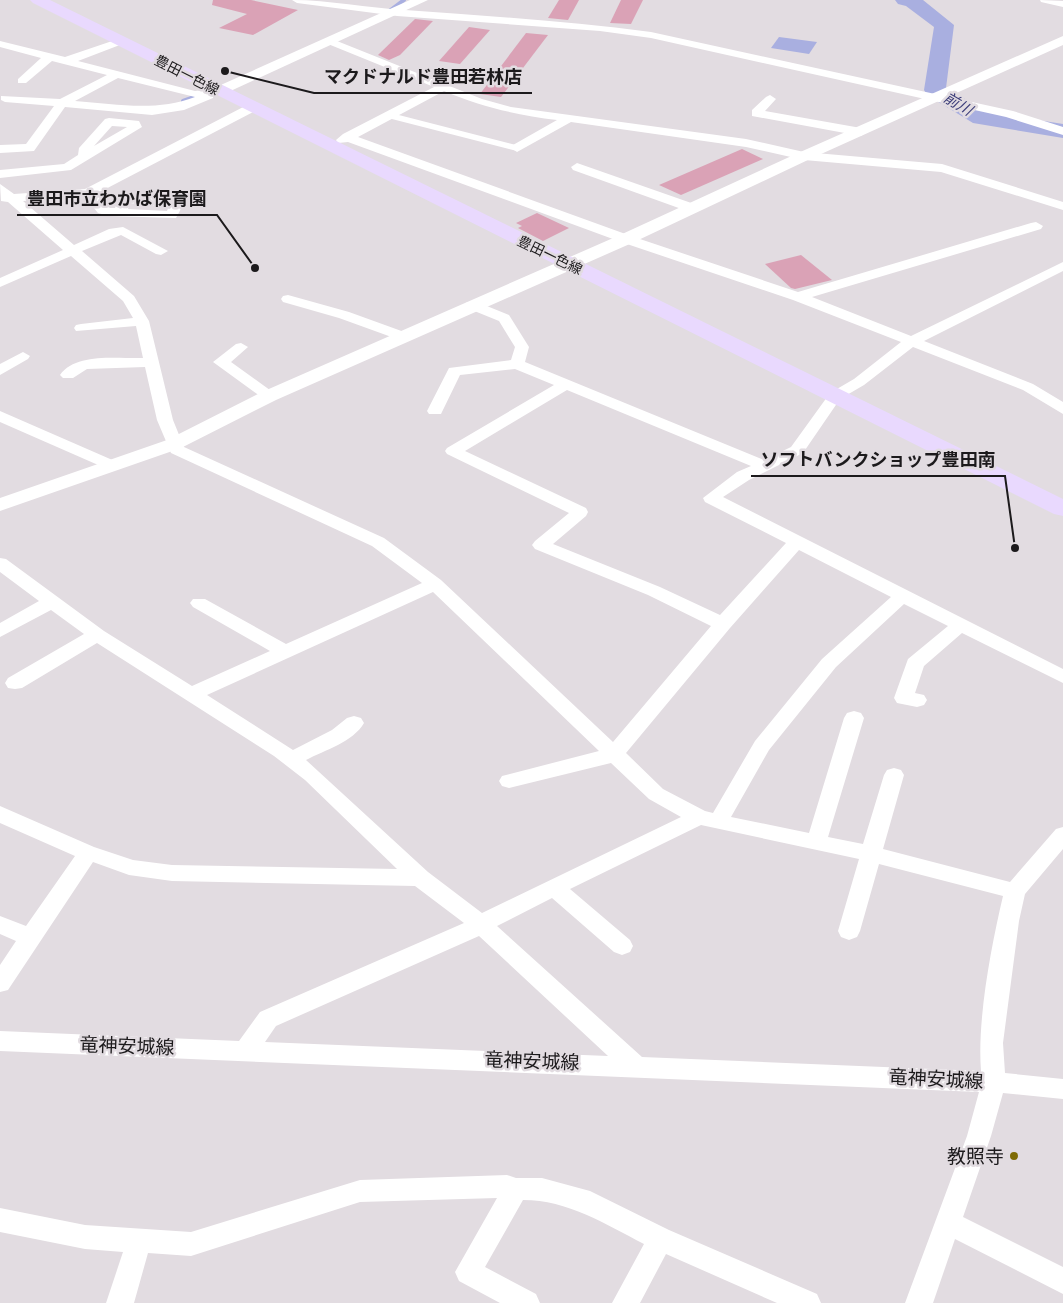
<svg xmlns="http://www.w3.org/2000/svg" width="1063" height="1303" font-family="Cabin,'Noto Sans JP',sans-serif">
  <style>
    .water { fill: #a9afe0 }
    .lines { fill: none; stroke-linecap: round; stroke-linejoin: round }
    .stream { stroke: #a9afe0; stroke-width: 4 }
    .river { fill: #a9afe0; fill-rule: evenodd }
    .building { fill: #daa2b6 }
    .pedestrian { fill: #fff; fill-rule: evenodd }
    .minor { fill: #fff; fill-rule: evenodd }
    .tertiary { fill: #fff; fill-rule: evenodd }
    .primary { fill: #e9d9fe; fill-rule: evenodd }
    .poi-dot { fill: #7e6b05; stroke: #e2dce1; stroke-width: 2 }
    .labels { text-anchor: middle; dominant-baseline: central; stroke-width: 5; stroke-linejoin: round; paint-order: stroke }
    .far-street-label { font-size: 14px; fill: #1c1a1c; stroke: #e2dce1 }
    .far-water-label { font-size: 15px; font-style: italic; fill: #3b3c79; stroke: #e2dce1 }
    .near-street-label { font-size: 19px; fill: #1c1a1c; stroke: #e2dce1 }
    .near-poi-label { font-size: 19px; fill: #1c1a1c; stroke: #e2dce1; text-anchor: end }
    .leader { fill: none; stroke: #1c1a1c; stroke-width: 2 }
    .callout-dot { fill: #1c1a1c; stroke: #e2dce1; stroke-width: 2 }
    .callout-label { font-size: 18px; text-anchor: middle; font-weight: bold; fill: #1c1a1c; stroke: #e2dce1; stroke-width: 5; stroke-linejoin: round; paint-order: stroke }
  </style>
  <rect width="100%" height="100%" fill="#e2dce1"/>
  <polygon class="water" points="779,37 817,42 809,54 771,48"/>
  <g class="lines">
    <g class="stream">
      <polyline points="388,12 404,0"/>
      <polyline points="183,101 200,95"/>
    </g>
    <polygon class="river" points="895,0 923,0 954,25 946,88 987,112 1063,124 1063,138 973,123 927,95 924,90 934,27 906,6 898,4"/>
  </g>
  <g class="building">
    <polygon points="213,0 251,0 298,10 253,35 219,28 247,14 212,5"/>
    <polygon points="559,0 579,0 568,20 548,18"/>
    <polygon points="621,0 643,0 631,24 610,23"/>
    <polygon points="415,19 433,21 400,55 389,60 378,55"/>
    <polygon points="469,27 490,30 460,64 439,61"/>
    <polygon points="526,33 548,35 501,97 480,94"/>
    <polygon points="742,149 763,159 681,195 659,185"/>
    <polygon points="537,213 569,228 543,241 518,228 522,226 516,223"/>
    <polygon points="801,255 832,280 795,289 791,288 765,264"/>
  </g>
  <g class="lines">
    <polygon class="pedestrian" points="391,113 520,146 522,148 517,151 388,118 388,114"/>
    <g class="minor">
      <path d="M292 0C330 0 367 8 405 10 487 16 569 21 651 32L1013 111 1063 127V135L1006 117 651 38 600 31 397 16 297 3Z"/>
      <polygon points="1040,0 1063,1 1063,7 1041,2"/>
      <path d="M121 38 126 41 125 43 78 61 195 91 219 88 225 91 214 95 213 98 184 110 152 115 65 107 34 151 0 153V145L26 144 54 106 5 102 1 100V96L60 99 107 75 52 61 26 83H18V79L41 58 0 47V41L65 57ZM118 78 191 96 195 97C156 112 116 104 75 101Z"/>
      <path d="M332 39 482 99 511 107 746 139 804 152 942 164 1063 202V210L941 172 804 160 746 147 571 122 517 152 511 148 513 145 557 120C517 115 481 107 444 91L358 137 631 236 798 292 1031 223 1036 222 1043 226 1041 229 812 297 911 336 1063 262V271L924 341 1033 384 1063 402V414L1023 390 913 347 864 385 840 399 803 453 749 480 723 497 1063 669V683L962 633 924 666 915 693 924 695 927 700 924 705 917 707 897 703 894 698 908 659 948 626 904 604 836 667 769 750 731 817 809 833 844 718 847 713 854 711 861 713 864 718 828 837 863 844 884 775 887 770 894 768 901 770 904 775 883 849 1010 882 1056 829 1063 827V849L1025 894 1019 921 1003 1043 1005 1073 1063 1079V1099L1003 1093 991 1136 963 1217 1063 1267V1294L955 1239 933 1303H905L967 1136 979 1092 0 1051V1031L239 1041 260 1012 464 923 415 886 172 881 129 875 93 862 8 990 0 992V965L16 941 0 934V916L26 926 75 856 0 823V806L94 847 133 860 172 865 397 869 305 780 274 756 97 643 22 688 15 689 8 688 5 683 8 678 84 634 51 610 0 637V623L39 601 0 572V558L6 559 104 631 192 686 270 651 193 607 190 603 193 599H205L286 644 422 583 372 546 171 453 157 420 145 367 87 369 73 378H63L60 375C76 352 119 359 143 358L136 326 76 331 74 328 76 325 81 324 133 318 123 301 71 256 0 287V278L63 250 8 202 1 201 0 184 14 194 85 189 249 104H257V110L96 194 110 208H115L120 196C139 192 163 198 181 202L183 205 176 218 109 216 98 213 85 197 23 201 74 245 109 229 123 227 168 251 161 255 156 254 121 235 82 251 134 296 149 321 173 420 184 447 384 538 441 580 613 742 711 626 648 595 535 549 532 545 535 541 569 513 447 454 445 451 447 448 554 385 515 369 460 375 441 414H429L427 411 449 368 511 360 515 347 499 321 467 308 465 305 467 302H477L509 315 529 347 525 362 764 460 791 447 830 393 854 379 901 342 793 300 621 242 348 142 338 143 336 140 343 134 434 87 328 44V40ZM130 203 168 208 167 211 128 209ZM567 390 751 466 737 472 703 498 705 502 786 543 720 615 660 587 553 544 586 516 588 512 586 508 465 451ZM799 550 891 597 822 659 755 741 713 813 705 811 663 789 626 753 730 628ZM433 592 599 751 502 776 499 781 502 786 509 788 611 763 649 799 681 817 482 913 428 872 306 760C325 750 353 742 364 723L361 718 354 716 347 718 332 730 293 750 207 695ZM701 825 859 859 838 931 841 937 849 940 857 937 860 931 879 864 1003 896C991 947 977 1020 981 1071L642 1057 497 926 552 898 614 952 622 955 630 952 633 946 630 940 570 889ZM479 936 608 1056 265 1042 276 1026Z"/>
      <polygon points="770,95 776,99 765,111 861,128 867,132 861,136 752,116 752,110 766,97"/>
      <path d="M109 118 139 121 142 127 71 170 0 178V170L64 164 78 155 79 148 105 119ZM112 126 127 127 94 146Z"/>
      <polygon points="577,163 697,205 699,208 692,212 687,211 573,170 571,167"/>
      <polygon points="288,295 349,312 407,333 409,336 407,339 397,339 339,318 283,302 281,299 283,296"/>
      <polygon points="241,343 248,347 231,362 274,393 277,396 274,399 264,399 213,362 236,344"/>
      <polygon points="23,352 30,356 28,359 0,375 0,364"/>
      <polygon points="0,411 117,462 119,465 111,470 105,468 0,422"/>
      <path d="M507 1175 516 1178H542L590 1191 669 1230 817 1294 821 1303H777L666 1254 640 1303H612L644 1244C605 1224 568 1200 523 1200L485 1267 536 1294 540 1303H500L459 1281 455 1272 497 1198 360 1202 191 1256 148 1253 134 1303H106L123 1252 85 1249 0 1232V1208L85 1225 191 1232 360 1180Z"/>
    </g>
    <g class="tertiary">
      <polygon points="410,0 428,0 224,94 214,94 212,91 214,88"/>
      <polygon points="1063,36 1063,45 810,159 632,243 276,400 181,448 0,511 0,498 167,440 262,392 620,235 798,153"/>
    </g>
    <polygon class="primary" points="30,0 50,0 1063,499 1063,516 1054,514 33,3"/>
  </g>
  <circle class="poi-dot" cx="1014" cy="1156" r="5"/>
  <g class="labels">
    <g class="far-street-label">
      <text transform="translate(187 75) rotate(27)">豊田一色線</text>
      <text transform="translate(550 255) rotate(26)">豊田一色線</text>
    </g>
    <g class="far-water-label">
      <text transform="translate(958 104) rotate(31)">前川</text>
    </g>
    <g class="near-street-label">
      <text transform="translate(127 1046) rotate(2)">竜神安城線</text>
      <text transform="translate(532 1061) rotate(2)">竜神安城線</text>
      <text transform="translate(936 1079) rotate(3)">竜神安城線</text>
    </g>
    <g class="near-poi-label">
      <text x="1004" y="1156">教照寺</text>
    </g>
  </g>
  <path class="leader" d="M225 71L314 93H532M255 268L217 215H17M1015 548L1005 476H751"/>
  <g class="callout-dot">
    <circle cx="225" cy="71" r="5"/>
    <circle cx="255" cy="268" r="5"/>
    <circle cx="1015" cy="548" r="5"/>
  </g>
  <g class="callout-label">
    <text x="423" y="83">マクドナルド豊田若林店</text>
    <text x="117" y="205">豊田市立わかば保育園</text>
    <text x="878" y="466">ソフトバンクショップ豊田南</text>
  </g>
</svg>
